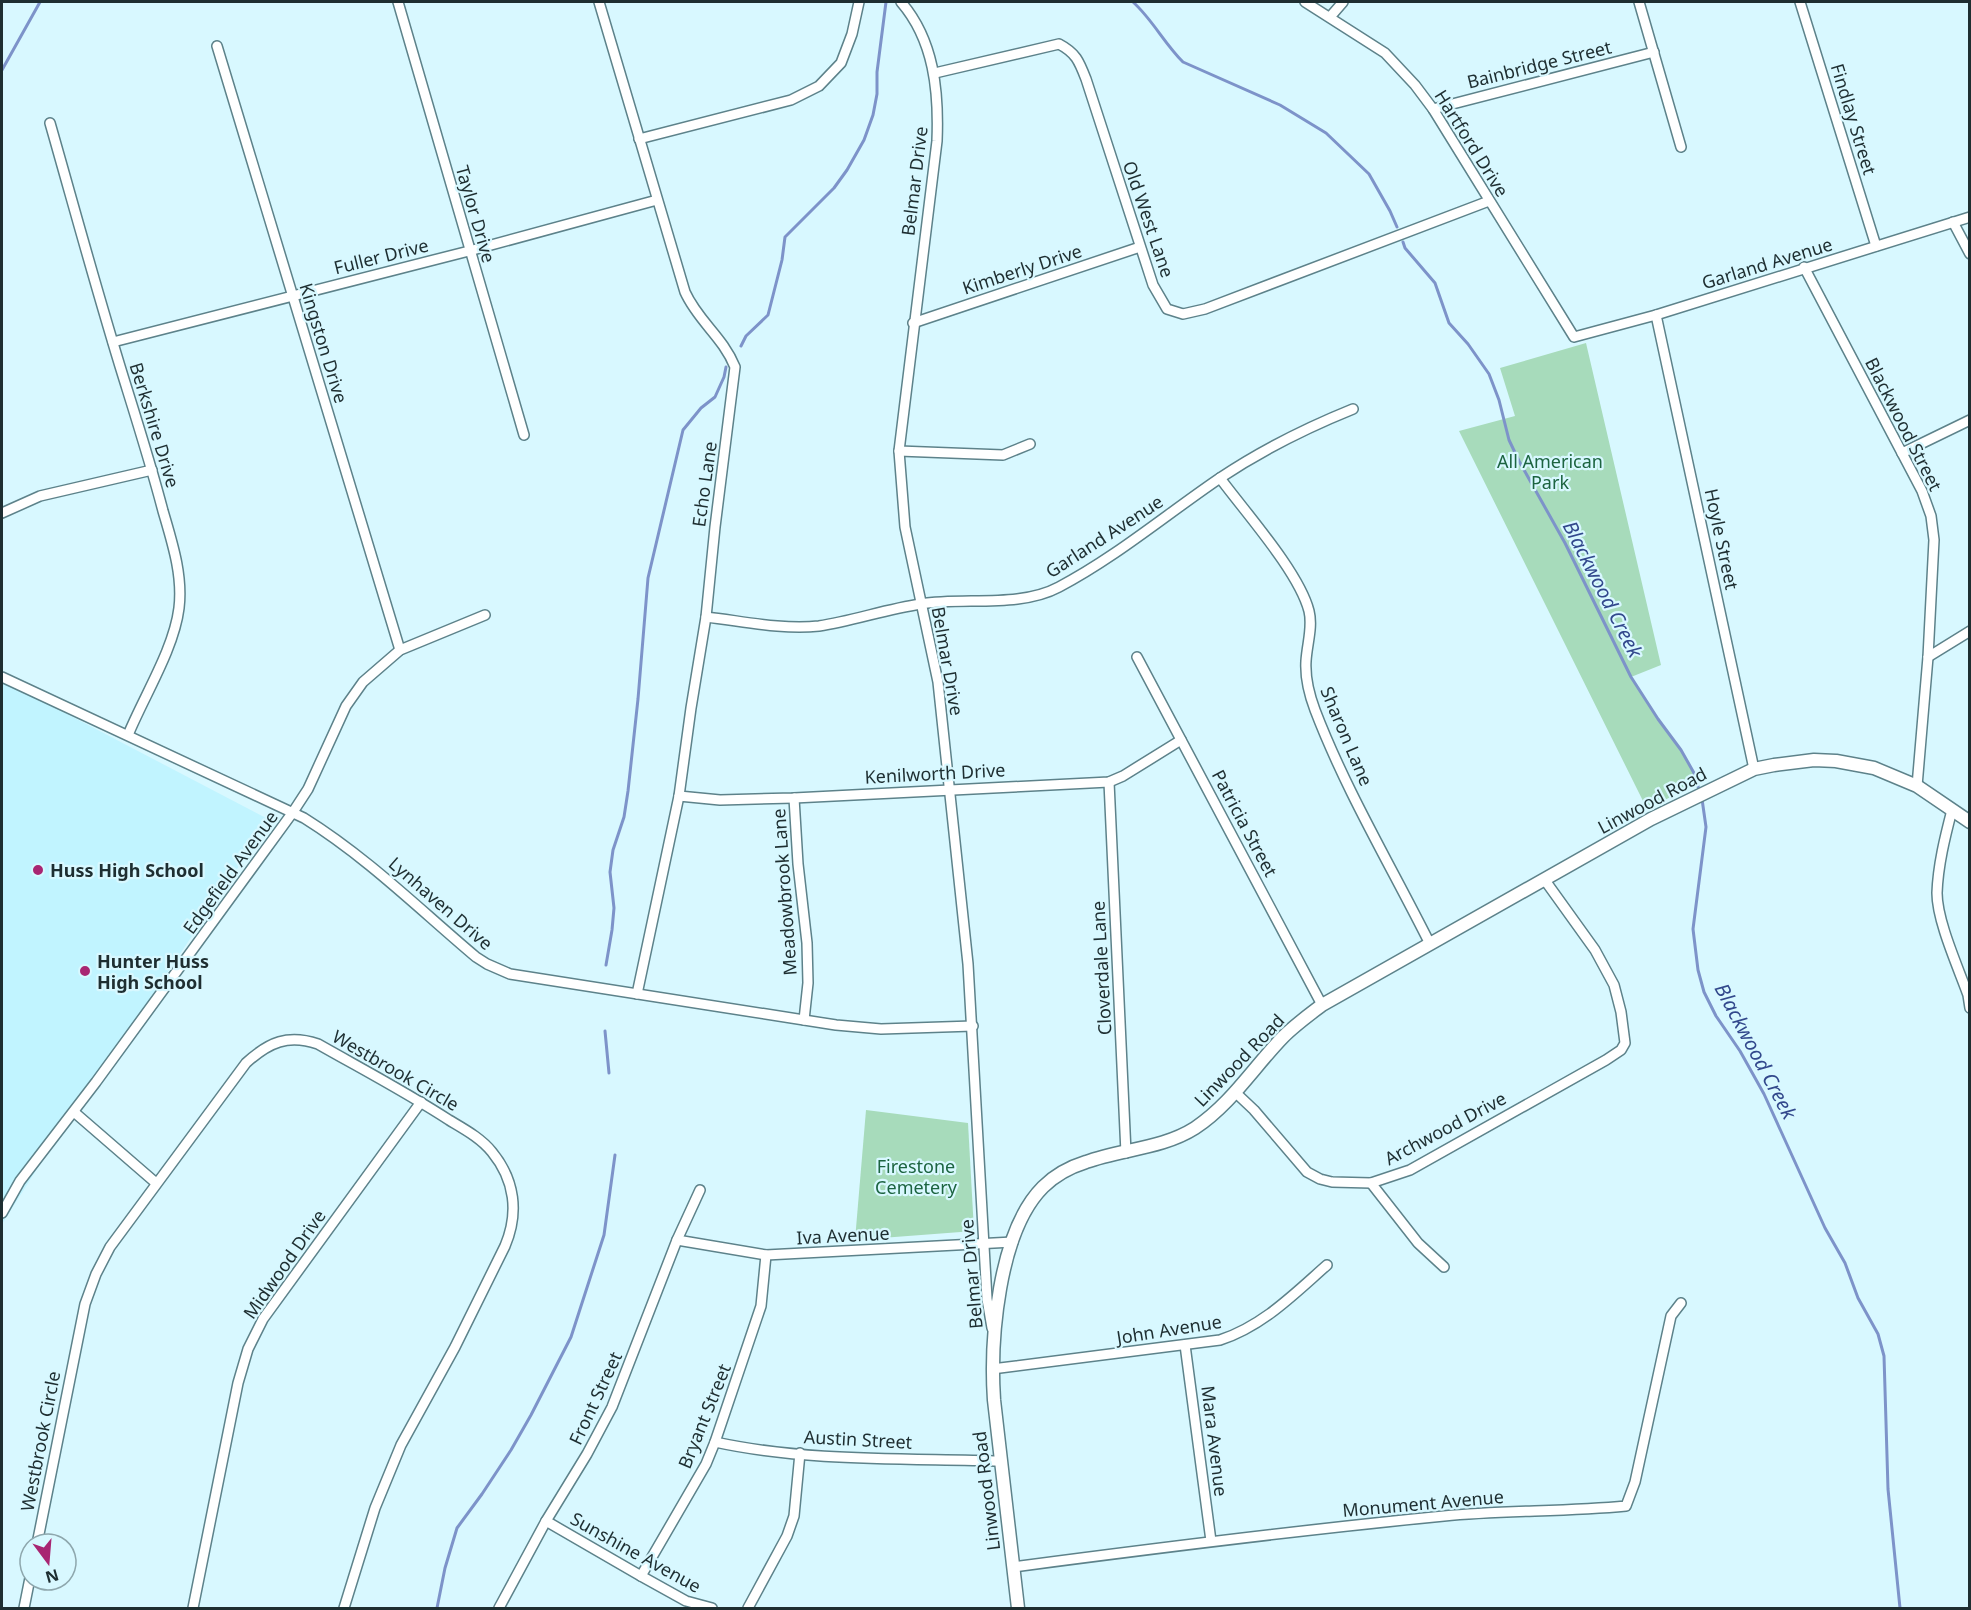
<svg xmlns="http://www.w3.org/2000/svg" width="1971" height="1610" font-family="'Noto Sans',sans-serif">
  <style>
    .built { fill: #c1f4ff }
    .green { fill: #a7dbbb }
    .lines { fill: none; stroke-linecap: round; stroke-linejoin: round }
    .stream { stroke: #7d93c9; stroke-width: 3 }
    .street-casing { stroke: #5d828a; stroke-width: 12 }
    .secondary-casing { stroke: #5d828a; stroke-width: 15 }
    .street { stroke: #fff; stroke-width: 9 }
    .secondary { stroke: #fff; stroke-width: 12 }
    .poi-dot { fill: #a82572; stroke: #d8f8ff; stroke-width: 2 }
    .labels { text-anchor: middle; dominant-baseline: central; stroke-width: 4.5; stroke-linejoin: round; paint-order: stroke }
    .street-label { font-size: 18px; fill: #1e2e31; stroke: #d8f8ff }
    .park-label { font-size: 18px; fill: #1c6440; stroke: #d8f8ff }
    .poi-label { font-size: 18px; font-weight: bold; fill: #1e2e31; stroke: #d8f8ff; text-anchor: start }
    .water-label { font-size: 20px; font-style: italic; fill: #32488c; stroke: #d8f8ff }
  </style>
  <rect width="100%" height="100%" fill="#d8f8ff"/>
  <polygon class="built" points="2,680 270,820 67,1122 2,1224"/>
  <g class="green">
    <polygon points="1586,343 1661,665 1631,677 1658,719 1681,750 1694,773 1702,781 1647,809 1459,431 1515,416 1500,368"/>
    <polygon points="866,1110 968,1123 974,1231 855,1240"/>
  </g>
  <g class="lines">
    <g class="stream">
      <path d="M1133 2C1152 19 1164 43 1183 62L1280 105 1326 133 1369 174 1390 211 1397 227"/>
      <polyline points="2,70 40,2"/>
      <polyline points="1403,242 1405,248 1435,283 1449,323 1468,344 1489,374 1499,400 1509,440 1519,461 1565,543 1631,677 1658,719 1681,750 1694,773 1700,793"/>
      <polyline points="741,346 746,336 768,315 782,260 785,237 834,188 847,170 864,140 873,115 877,94 877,72 886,2"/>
      <polyline points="1702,799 1706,827 1693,929 1698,970 1704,992 1716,1016 1740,1051 1764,1094 1825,1228 1845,1263 1858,1298 1878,1334 1884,1356 1888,1489 1900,1608"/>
      <polyline points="606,965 612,930 614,908 610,872 613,850 624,817 628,791 638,699 648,578 683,430 701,408 715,397 724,377 726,367"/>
      <polyline points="605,1031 609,1073"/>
      <polyline points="437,1608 445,1568 457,1528 482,1494 511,1450 531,1415 571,1337 604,1235 615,1155"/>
    </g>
    <g class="street-casing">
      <g id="street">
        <polyline points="398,2 524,435"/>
        <path d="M599 2 685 292C698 321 723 337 735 367L715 527 706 617 691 708 679 796 637 994"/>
        <path d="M901 2C934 40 939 91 937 141L899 451 905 527 938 682 968 964 987 1299 992 1328"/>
        <polyline points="1305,2 1385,53 1415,85 1433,109 1574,337 1656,315 1970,217"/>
        <polyline points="1639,2 1681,147"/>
        <polyline points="1800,2 1876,246"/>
        <polyline points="1330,17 1343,2"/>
        <polyline points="217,46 400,650"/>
        <path d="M935 73 1059 44C1076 53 1079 61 1086 79L1153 285 1167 309 1183 314 1205 309 1489 201"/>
        <polyline points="1433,109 1654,52"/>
        <path d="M50 123C74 207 97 292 123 376 137 421 151 465 163 511 172 542 183 575 179 608 174 649 144 696 128 735"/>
        <polyline points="639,139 791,100 819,86 841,63 852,34 859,2"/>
        <polyline points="1953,222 1970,254"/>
        <polyline points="1804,267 1922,491 1931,516 1934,540 1928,657 1917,786"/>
        <polyline points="1656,315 1754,769"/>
        <polyline points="913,323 1140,247"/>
        <polyline points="113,342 469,251 657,200"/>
        <polyline points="899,451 1003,455 1030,444"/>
        <polyline points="1902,453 1970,420"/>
        <path d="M1220 478C1245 512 1299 572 1309 611 1313 627 1307 644 1306 661 1305 677 1309 694 1315 710 1346 791 1391 866 1430 944"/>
        <polyline points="2,513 40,496 152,470"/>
        <path d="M706 617C742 621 782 630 819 626 853 621 886 609 921 604 964 597 1020 608 1059 587 1116 557 1167 514 1220 478 1262 450 1306 428 1353 409"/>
        <polyline points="1137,657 1322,1005"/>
        <polyline points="1928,657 1970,631"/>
        <path d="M2 677 304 818C368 858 419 909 476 957L487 964 510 974 836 1025 881 1029 973 1026"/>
        <polyline points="1109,782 1126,1153"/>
        <polyline points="679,796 720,800 794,798 1109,782 1123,776 1181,740"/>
        <polyline points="794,798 798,864 807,943 808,983 804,1020"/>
        <path d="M1952 810C1945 837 1938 865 1937 893 1937 921 1958 967 1968 995L1970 1008"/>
        <polyline points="1236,1093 1254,1110 1307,1172 1320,1179 1332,1182 1371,1183 1410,1170 1606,1060 1621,1050 1625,1043 1621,1012 1614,985 1595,950 1544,879"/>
        <polyline points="74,1112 156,1183"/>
        <polyline points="1371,1183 1418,1243 1444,1267"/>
        <polyline points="2,1213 20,1181 96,1082 293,812 308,789 346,706 363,682 400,650 485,615"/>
        <polyline points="677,1240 766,1255 1013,1242"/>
        <polyline points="1185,1345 1211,1541"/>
        <path d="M992 1369 1220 1340C1263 1326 1294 1294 1327 1265"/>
        <path d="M715 1442C807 1462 906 1458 1000 1461"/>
        <polyline points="546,1521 641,1576 686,1601 712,1608"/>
        <path d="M37 1544 85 1304 96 1274 110 1247 246 1063C269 1042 288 1034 318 1044 362 1069 406 1092 449 1120 464 1129 481 1138 492 1152 515 1180 519 1213 505 1246L455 1347 401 1445 375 1508 344 1608"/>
        <path d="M1013 1567C1157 1548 1300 1530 1444 1516 1504 1510 1565 1512 1626 1506L1635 1482 1671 1316 1681 1303"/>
        <polyline points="641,1576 706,1464 715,1442 761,1306 766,1255"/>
        <polyline points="24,1608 30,1578"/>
        <polyline points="193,1608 238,1383 248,1349 263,1319 421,1102"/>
        <polyline points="499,1608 546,1521 587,1454 612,1407 677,1240 700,1190"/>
        <polyline points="748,1608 787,1536 794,1516 800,1453"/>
      </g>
    </g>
    <g class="secondary-casing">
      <path id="secondary" d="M1018 1608 994 1400C990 1341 998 1232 1043 1187 1055 1175 1070 1167 1086 1162 1121 1149 1162 1149 1195 1128 1231 1104 1253 1068 1283 1037 1295 1025 1309 1015 1322 1005L1651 819 1754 769 1774 765 1814 760 1836 761 1874 768 1917 786 1970 822"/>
    </g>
    <use href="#street" class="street"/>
    <use href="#secondary" class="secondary"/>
  </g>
  <g class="poi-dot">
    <circle cx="38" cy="870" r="6"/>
    <circle cx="85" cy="971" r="6"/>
  </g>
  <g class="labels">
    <g class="street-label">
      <text transform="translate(1539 64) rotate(-14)">Bainbridge Street</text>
      <text transform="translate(1854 119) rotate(73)">Findlay Street</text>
      <text transform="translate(1472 143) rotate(58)">Hartford Drive</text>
      <text transform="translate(914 181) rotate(-83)">Belmar Drive</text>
      <text transform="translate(476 214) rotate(74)">Taylor Drive</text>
      <text transform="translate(1149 219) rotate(71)">Old West Lane</text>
      <text transform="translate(381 256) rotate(-14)">Fuller Drive</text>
      <text transform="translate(1767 263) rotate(-17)">Garland Avenue</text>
      <text transform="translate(1022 269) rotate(-18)">Kimberly Drive</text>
      <text transform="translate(324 343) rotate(73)">Kingston Drive</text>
      <text transform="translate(1904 424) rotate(63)">Blackwood Street</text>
      <text transform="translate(155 425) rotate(73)">Berkshire Drive</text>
      <text transform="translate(704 484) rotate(-82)">Echo Lane</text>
      <text transform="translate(1104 536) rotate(-33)">Garland Avenue</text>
      <text transform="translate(1722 539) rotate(78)">Hoyle Street</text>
      <text transform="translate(948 661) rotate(80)">Belmar Drive</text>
      <text transform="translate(1347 736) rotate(67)">Sharon Lane</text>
      <text transform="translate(935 773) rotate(-3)">Kenilworth Drive</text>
      <text transform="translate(1652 800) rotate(-28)">Linwood Road</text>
      <text transform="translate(1245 823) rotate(62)">Patricia Street</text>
      <text transform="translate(230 872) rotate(-54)">Edgefield Avenue</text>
      <text transform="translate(784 892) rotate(-94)">Meadowbrook Lane</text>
      <text transform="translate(441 903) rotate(41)">Lynhaven Drive</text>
      <text transform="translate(1101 968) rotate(-93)">Cloverdale Lane</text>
      <text transform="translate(1239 1060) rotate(-46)">Linwood Road</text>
      <text transform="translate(396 1070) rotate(30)">Westbrook Circle</text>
      <text transform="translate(1445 1128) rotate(-28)">Archwood Drive</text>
      <text transform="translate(843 1235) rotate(-3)">Iva Avenue</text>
      <text transform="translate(284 1264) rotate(-55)">Midwood Drive</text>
      <text transform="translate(971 1274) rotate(-95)">Belmar Drive</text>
      <text transform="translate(1169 1329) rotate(-9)">John Avenue</text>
      <text transform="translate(595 1398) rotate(-65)">Front Street</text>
      <text transform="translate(704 1416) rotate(-68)">Bryant Street</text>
      <text transform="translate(858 1439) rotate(3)">Austin Street</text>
      <text transform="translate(40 1441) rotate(-79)">Westbrook Circle</text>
      <text transform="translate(1215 1441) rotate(83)">Mara Avenue</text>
      <text transform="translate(986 1491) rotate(-97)">Linwood Road</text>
      <text transform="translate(1423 1503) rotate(-5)">Monument Avenue</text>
      <text transform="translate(636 1552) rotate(29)">Sunshine Avenue</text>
    </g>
    <g class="park-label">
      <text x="1550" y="461">All American<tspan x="1550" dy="21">Park</tspan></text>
      <text x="916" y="1166">Firestone<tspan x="916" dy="21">Cemetery</tspan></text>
    </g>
    <g class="poi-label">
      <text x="50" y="870">Huss High School</text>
      <text x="97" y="961">Hunter Huss<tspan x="97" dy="21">High School</tspan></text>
    </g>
    <g class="water-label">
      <text transform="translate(1603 589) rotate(63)">Blackwood Creek</text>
      <text transform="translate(1756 1051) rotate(62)">Blackwood Creek</text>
    </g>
  </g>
  <rect width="1971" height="1610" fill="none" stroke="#1e2e31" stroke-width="6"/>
  <g transform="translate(48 1562) rotate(164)"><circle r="28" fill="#d8f8ff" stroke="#8ea7ad" stroke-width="1.5"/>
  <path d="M0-4.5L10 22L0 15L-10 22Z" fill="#a82572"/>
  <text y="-9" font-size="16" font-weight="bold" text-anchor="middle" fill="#1e2e31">N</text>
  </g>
</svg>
